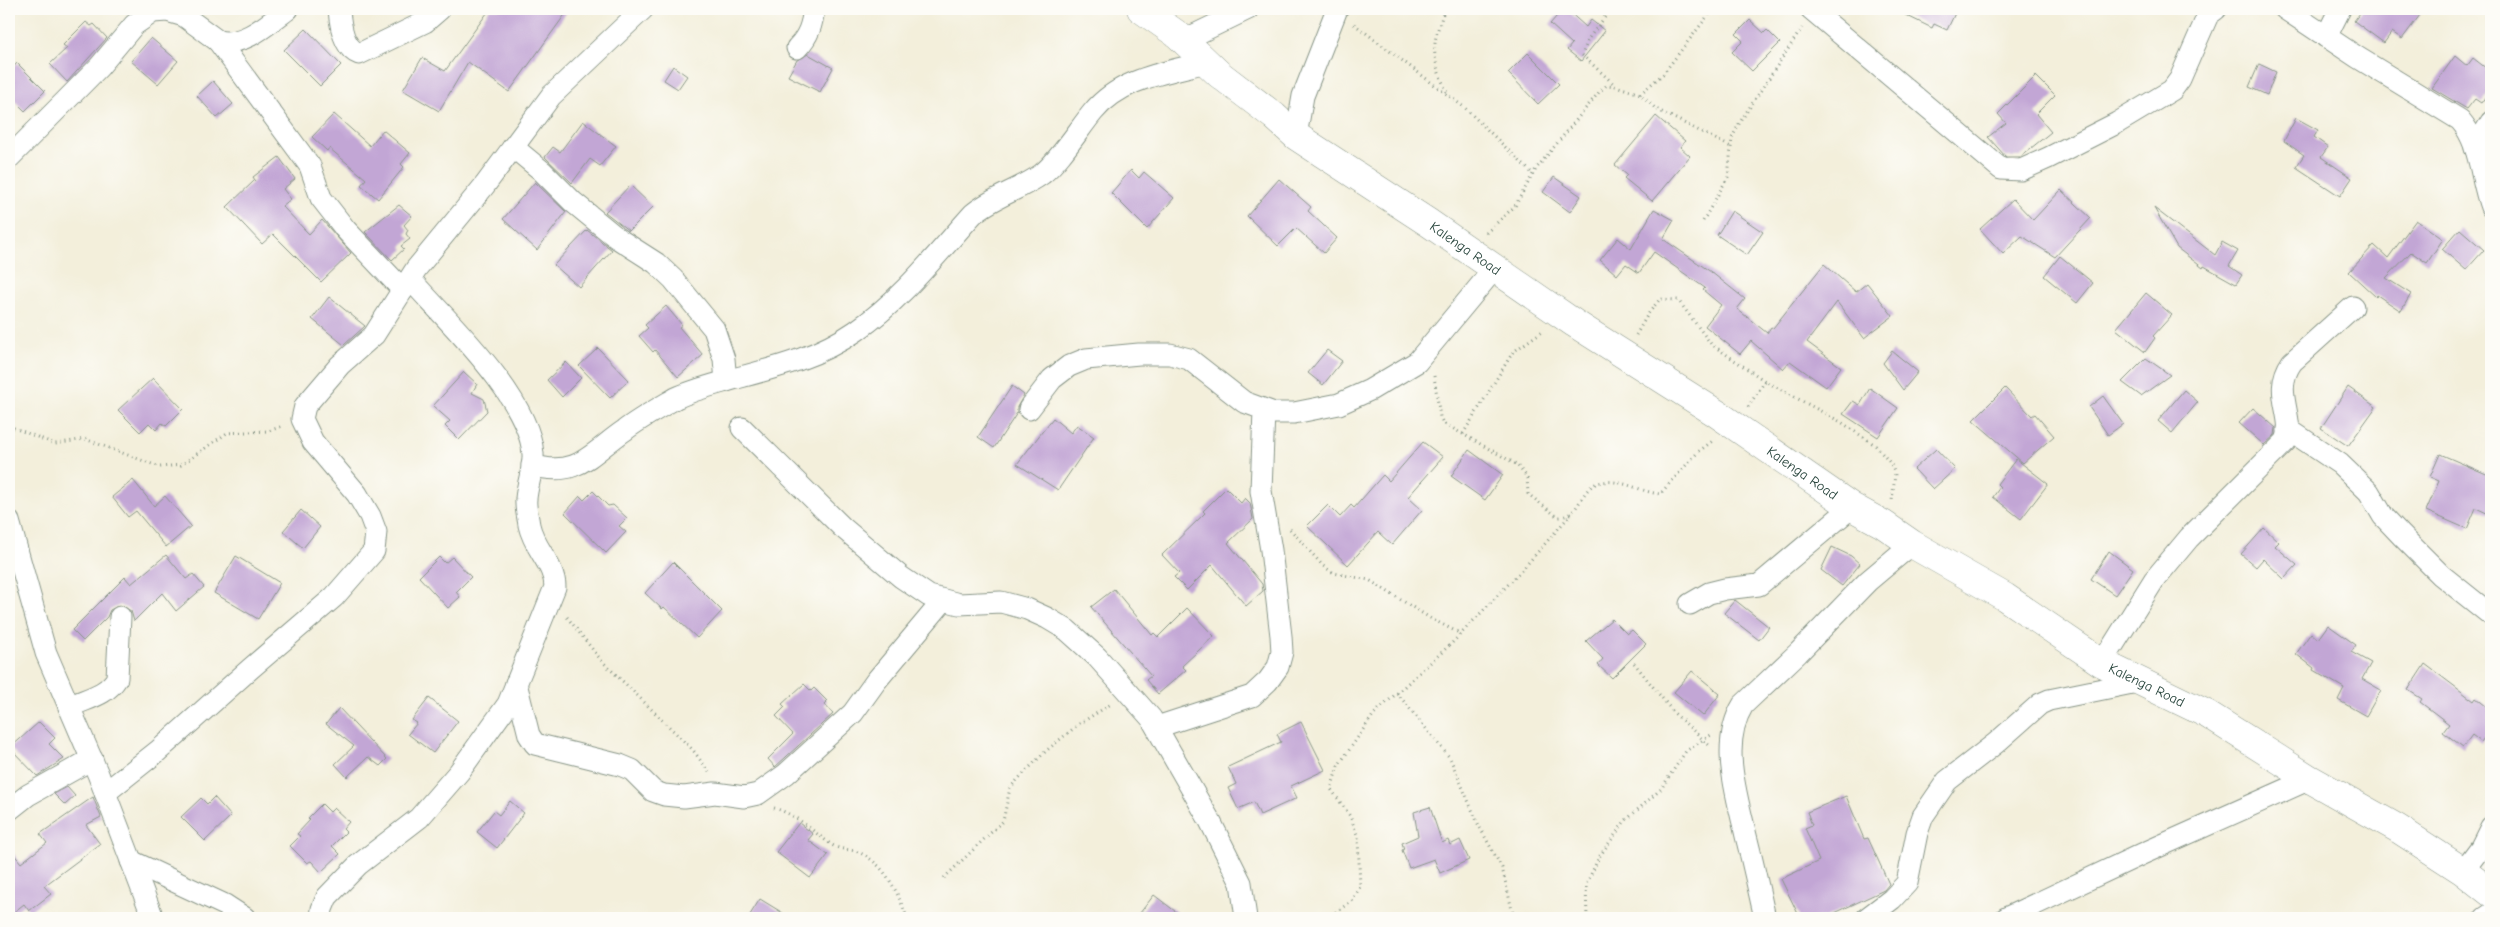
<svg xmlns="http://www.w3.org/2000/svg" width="2500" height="927" font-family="'Comic Neue',sans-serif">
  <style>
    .building { fill: #c2a6d5 }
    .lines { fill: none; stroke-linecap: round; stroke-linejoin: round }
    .street-casing { stroke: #899688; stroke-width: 23 }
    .secondary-casing { stroke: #899688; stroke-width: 29 }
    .path { stroke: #899688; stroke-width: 3; stroke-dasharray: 1 4; stroke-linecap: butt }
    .street { stroke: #fff; stroke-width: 21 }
    .secondary { stroke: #fff; stroke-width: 28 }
    .labels { text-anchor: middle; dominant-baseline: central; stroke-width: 5; stroke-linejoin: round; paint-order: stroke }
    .street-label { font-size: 14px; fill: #1f3d34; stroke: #fdfcf7 }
  </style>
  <rect width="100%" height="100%" fill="#fdfcf7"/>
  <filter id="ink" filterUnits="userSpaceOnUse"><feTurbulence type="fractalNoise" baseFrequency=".02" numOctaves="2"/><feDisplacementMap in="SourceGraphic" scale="10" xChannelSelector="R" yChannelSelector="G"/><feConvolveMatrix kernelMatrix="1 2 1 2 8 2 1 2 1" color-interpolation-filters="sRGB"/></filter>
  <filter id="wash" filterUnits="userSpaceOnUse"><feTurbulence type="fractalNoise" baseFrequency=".0096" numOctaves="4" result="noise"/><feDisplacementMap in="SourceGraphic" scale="20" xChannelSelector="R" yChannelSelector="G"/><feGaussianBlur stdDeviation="1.12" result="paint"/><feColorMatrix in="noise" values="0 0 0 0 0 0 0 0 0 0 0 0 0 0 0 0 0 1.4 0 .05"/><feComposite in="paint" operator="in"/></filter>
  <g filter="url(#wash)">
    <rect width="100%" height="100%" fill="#f3efdb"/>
    <g id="blocks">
      <g class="building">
        <polygon points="490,9 569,9 509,92 468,62 439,111 403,90 422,58 445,71"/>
        <polygon points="1563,9 1566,9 1586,27 1591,20 1605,31 1581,61 1567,50 1572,44 1550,24"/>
        <polygon points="1893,9 1957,9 1947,30 1934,24 1932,28"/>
        <polygon points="2363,9 2411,9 2420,15 2402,39 2392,32 2384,43 2354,21"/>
        <polygon points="1750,20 1764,33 1767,30 1780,43 1752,71 1732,52 1743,41 1736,34"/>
        <polygon points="86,22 91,26 94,24 107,38 67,82 50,64 67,48 63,45"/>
        <polygon points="306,29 341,65 320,86 284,50"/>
        <polygon points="151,38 178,61 158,84 131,61"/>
        <polygon points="1528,53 1559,84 1538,104 1508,73"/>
        <polygon points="808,54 833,68 820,92 788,76 797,60"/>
        <polygon points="2455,56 2467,66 2473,58 2491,72 2491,89 2481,103 2475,99 2467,109 2432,88"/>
        <polygon points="17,63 45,91 25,111 9,95 9,72"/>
        <polygon points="2259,64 2276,72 2267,95 2249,87"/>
        <polygon points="673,66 687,76 678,89 664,80"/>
        <polygon points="2036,76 2055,95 2036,114 2051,132 2020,157 2006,157 1988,137 2006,123 1998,114"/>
        <polygon points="213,81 233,104 217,118 197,96"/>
        <polygon points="334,114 370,146 383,130 410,153 401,164 404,167 378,199 361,185 366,179 329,148 327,151 312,137"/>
        <polygon points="1656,116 1685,141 1680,147 1690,156 1652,201 1624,178 1627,175 1615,165"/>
        <polygon points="2296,118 2318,130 2314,137 2328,147 2321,157 2352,178 2340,196 2296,167 2304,155 2284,141"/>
        <polygon points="583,121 616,146 600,166 590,159 572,183 545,157 553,147 560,152"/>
        <polygon points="279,157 295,179 283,189 291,199 282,206 309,234 322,220 351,253 321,282 273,234 262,244 227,207 255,180 253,177"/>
        <polygon points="1131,170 1139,178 1144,172 1174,198 1147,229 1111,193"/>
        <polygon points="1554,177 1581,196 1570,212 1543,192"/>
        <polygon points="1279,179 1311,207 1308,211 1337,238 1324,253 1296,228 1278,246 1247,216"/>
        <polygon points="535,182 566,212 537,250 503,219"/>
        <polygon points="630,185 653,207 629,231 605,212"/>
        <polygon points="2061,190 2091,218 2055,257 2022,236 2003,254 1980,229 2013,199 2033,220"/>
        <polygon points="399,205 412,216 404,225 408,230 406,234 410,239 401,246 404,249 392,260 365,232"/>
        <polygon points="2154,208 2215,255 2222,242 2238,251 2229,266 2242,275 2236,284 2204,266 2203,268 2177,248"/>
        <polygon points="1654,209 1674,220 1663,239 1711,272 1745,299 1737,309 1767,333 1771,327 1773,328 1824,264 1856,292 1867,283 1893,316 1864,338 1837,302 1807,342 1841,367 1826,387 1790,361 1783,369 1751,341 1740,354 1705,326 1721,305 1703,290 1705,288 1654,252 1639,273 1626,264 1617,275 1600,260 1618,238 1631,249"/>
        <polygon points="1732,211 1763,232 1747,255 1717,235"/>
        <polygon points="2416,220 2443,239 2427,263 2411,252 2386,278 2411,294 2401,311 2377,295 2376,297 2349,272 2374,245 2388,258"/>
        <polygon points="2460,229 2484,250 2466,270 2442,249"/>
        <polygon points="587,230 612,250 579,287 554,265"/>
        <polygon points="2060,256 2093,283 2077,303 2044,276"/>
        <polygon points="2146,293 2172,315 2153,336 2155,338 2145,352 2116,329"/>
        <polygon points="329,297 365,326 344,345 312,319"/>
        <polygon points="666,306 682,325 679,327 703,355 678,377 655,350 653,352 639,336 648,328 645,325"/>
        <polygon points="598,348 629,380 610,398 579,366"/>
        <polygon points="1327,350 1342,361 1323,385 1308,373"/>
        <polygon points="1892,351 1918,372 1903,390 1883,363"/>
        <polygon points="2146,358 2170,375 2141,396 2122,382"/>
        <polygon points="566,362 581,378 562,397 547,380"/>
        <polygon points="464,372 477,384 472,393 484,399 487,411 459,440 445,426 450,421 433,406"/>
        <polygon points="153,378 183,409 166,426 162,423 156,430 149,423 140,432 118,410"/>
        <polygon points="1012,386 1024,395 1017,407 1017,413 994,448 978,437"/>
        <polygon points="2348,387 2376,407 2348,446 2321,428"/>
        <polygon points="1870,388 1898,408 1878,437 1843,414 1853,401 1860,405"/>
        <polygon points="2005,388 2032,416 2035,414 2054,436 2023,463 1973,420"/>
        <polygon points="2184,390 2198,402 2172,433 2158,421"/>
        <polygon points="2103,396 2123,424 2108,435 2089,407"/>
        <polygon points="2253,408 2276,428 2275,435 2264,445 2239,423"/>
        <polygon points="1053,418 1071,433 1077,425 1094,437 1058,490 1017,464"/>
        <polygon points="1423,442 1443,457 1408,497 1422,510 1392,545 1378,532 1348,565 1307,526 1328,505 1340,517 1351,505 1354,508 1383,475 1389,481"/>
        <polygon points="1936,449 1955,469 1933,489 1914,469"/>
        <polygon points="1469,450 1503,475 1485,500 1451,476"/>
        <polygon points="2440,454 2491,476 2491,515 2476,508 2467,529 2426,511 2439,481 2430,477"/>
        <polygon points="2016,459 2048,484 2021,519 1993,497 2000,487 1997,484"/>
        <polygon points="133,480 154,506 165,496 191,526 166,547 136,511 128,517 112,497"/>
        <polygon points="1226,488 1241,503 1245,498 1250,503 1253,519 1228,543 1262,584 1263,591 1246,606 1212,565 1187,590 1174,577 1179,573 1162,555 1205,513 1203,511"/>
        <polygon points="593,491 608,506 613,505 627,518 619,526 626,532 606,553 565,513 580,496 584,500"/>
        <polygon points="301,510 320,527 303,548 283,531"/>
        <polygon points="2264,528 2279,542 2275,546 2297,565 2284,579 2263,559 2256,567 2241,554"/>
        <polygon points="1832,547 1851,556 1860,564 1842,586 1821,570"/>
        <polygon points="2109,551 2133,569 2115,595 2091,579"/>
        <polygon points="166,555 186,579 193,574 204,587 176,611 162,593 134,621 131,611 120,605 110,610 107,617 83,641 72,630 125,577 131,584"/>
        <polygon points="236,556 280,583 258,619 214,593"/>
        <polygon points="439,557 445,563 452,557 471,577 456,592 460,597 448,608 419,577"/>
        <polygon points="673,562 722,611 697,638 664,607 662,609 645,593"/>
        <polygon points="1114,589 1152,635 1154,633 1158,637 1187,608 1214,636 1182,666 1186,670 1158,694 1146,680 1151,676 1091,607"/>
        <polygon points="1735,600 1769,627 1759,640 1724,613"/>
        <polygon points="1612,619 1627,634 1632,630 1646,644 1612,678 1598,665 1603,659 1586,641"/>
        <polygon points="2328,625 2356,645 2351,652 2371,663 2362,679 2381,690 2366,716 2338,700 2344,688 2313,670 2314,668 2296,654 2311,633 2318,639"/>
        <polygon points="2425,664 2474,701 2476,698 2491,710 2491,729 2481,742 2472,735 2463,747 2443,732 2449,724 2420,702 2422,699 2408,690"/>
        <polygon points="1692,671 1720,694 1703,716 1674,692"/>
        <polygon points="804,684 811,691 814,688 827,701 824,704 833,714 775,767 768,759 793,734 776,716 785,707 782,704"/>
        <polygon points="429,698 458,721 433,753 408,734 417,723 412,720"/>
        <polygon points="339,708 387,759 380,766 368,757 347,777 335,764 354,746 326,724"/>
        <polygon points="39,722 55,738 49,744 64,759 37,776 10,748"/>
        <polygon points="1301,722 1325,770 1291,786 1297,798 1260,815 1254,802 1238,809 1228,788 1236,784 1228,767 1281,742 1277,734"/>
        <polygon points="67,787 75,796 65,805 54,794"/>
        <polygon points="1846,796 1864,839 1868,838 1889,884 1884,890 1824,918 1800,918 1781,879 1819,861 1805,828 1812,825 1807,812"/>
        <polygon points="93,797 101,817 86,825 100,844 44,886 51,894 29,911 24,904 9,916 9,848 21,863 47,843 40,834"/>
        <polygon points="214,797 231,816 205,841 181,817 201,798 207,804"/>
        <polygon points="510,801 524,813 497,848 477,832 494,811 499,815"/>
        <polygon points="322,804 330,812 334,808 349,822 343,829 346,832 332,846 340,854 321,872 311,861 307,863 290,846 300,836 297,834 310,820 308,818"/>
        <polygon points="1430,807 1442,843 1448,840 1450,845 1460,840 1469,860 1440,873 1434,859 1409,868 1402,850 1404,849 1402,843 1418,836 1414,812"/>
        <polygon points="799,823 813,834 808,840 828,855 810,878 776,852"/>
        <polygon points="1154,895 1184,918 1136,918"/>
        <polygon points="760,899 791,918 748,918"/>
      </g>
    </g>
  </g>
  <g filter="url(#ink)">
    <use href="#blocks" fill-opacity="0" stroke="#899688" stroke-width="1"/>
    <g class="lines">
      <g class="street-casing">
        <g id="street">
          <path d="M339 9C340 24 343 48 359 54L425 22 440 9"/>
          <polyline points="1811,9 2001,169 2021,170 2048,158 2117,123 2172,90 2180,79 2208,15 2216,9"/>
          <path d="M2285 9 2357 57 2460 120C2481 144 2480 178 2491 207"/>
          <polyline points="2326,37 2340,9"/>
          <polyline points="1184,40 1248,9"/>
          <polyline points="218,41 310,166 321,198 346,230 403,290"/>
          <path d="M797 48C809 36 812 24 814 9"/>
          <polyline points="1296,136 1303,96 1337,9"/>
          <polyline points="513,147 542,171 573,202 617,238 656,263 673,279 714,329 724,359 726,381"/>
          <polyline points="2475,148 2491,122"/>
          <path d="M9 158 99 67 134 25 153 12 167 11 184 16 218 41C244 47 269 23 288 9"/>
          <polyline points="1029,409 1052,379 1069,366 1086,359 1139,354 1170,354 1189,359 1244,402 1274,413 1294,413 1339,404 1370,390 1417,362 1494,269"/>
          <polyline points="742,428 842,527 901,577 929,596 959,604 1001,602 1027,609 1047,618 1067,630 1097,657 1151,718 1210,821 1241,883 1246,918"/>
          <polyline points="2288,429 2340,464 2369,492 2383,516 2402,536 2441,575 2491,615"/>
          <path d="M532 465C577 479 591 453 625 430 641 418 659 408 676 398 695 389 717 384 737 378 779 367 820 356 856 331 902 299 936 255 973 214 994 196 1020 190 1042 174 1059 161 1079 129 1093 112 1121 78 1165 73 1206 62"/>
          <polyline points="9,521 46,653 98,774 153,918"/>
          <polyline points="1690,604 1709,593 1725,589 1759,585 1852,507"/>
          <path d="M2102 663 2154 580 2189 538 2286 441C2296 417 2271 392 2292 362L2353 307"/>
          <polyline points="516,683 529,735 535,744 620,765 632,770 653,791 664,795 684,797 715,793 744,797 758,794 786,774 853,713 876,681 943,601"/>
          <path d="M69 707C87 698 106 696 117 678L120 617"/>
          <polyline points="1157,727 1252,696 1268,681 1278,667 1282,652 1281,636 1271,550 1261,491 1264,411"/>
          <polyline points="105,793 158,751 250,669 334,597 374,551 376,532 370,516 357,494 313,442 302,419 305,406 340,365 374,335 416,269 485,185 551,96 643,9"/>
          <polyline points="9,810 28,795 92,759"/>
          <polyline points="131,861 225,905 245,918"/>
          <polyline points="2463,871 2481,847 2491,827"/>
          <path d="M321 918 322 909 327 897 358 865 419 818 459 772 508 704 555 587C555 565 534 549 529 525 528 517 525 507 526 499 527 484 534 469 533 454 529 397 447 321 410 279"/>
          <path d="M1765 918C1759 891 1753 863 1746 836 1737 795 1719 744 1743 705L1798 653 1868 581 1912 544"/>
          <polyline points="1867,918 1892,899 1907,883 1917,833 1923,816 1947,781 1996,743 2040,704 2049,700 2142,681"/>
          <polyline points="2006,918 2142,854 2310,779"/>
          <polyline points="2485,918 2491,914"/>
        </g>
      </g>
      <g class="secondary-casing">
        <g id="secondary">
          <path id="s1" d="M1141 9 1178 35 1219 74 1274 116 1296 136 1429 223 1574 323 1716 413 1852 507 1883 524 1912 544 2005 597 2102 663 2207 714 2310 779 2397 828 2463 871 2491 893"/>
        </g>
      </g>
      <g class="path">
        <path d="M1444 9C1442 20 1436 31 1435 43 1433 61 1440 77 1447 92"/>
        <polyline points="1611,9 1589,38 1582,55 1615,85"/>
        <polyline points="1354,24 1465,108 1533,174"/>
        <polyline points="1640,94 1663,74 1713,9"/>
        <polyline points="1703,221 1728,177 1732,138 1740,122 1802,28"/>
        <polyline points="1486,233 1515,206 1536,169 1600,91 1607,85 1616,86 1640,94 1656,109 1731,147"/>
        <polyline points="1636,335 1648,314 1660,299 1678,300 1711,344 1765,381 1841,422 1875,445 1891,464 1895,474 1892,501"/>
        <path d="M1434 376 1440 417 1443 423 1516 464 1527 477 1528 494 1558 517C1581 517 1579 489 1598 483 1619 477 1640 492 1660 494L1698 452 1714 440"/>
        <polyline points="1748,407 1765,381"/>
        <polyline points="9,426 55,444 85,439 160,467 181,465 227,433 268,431 283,426"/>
        <polyline points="1463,434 1513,352 1544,330"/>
        <polyline points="1290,529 1323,566 1334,573 1369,580 1430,618 1461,634"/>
        <polyline points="567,617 601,660 693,750 709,772"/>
        <polyline points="1634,663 1674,713 1710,746"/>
        <polyline points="1397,693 1450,758 1479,826 1502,868 1514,918"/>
        <path d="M774 808C798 815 813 832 832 845 840 850 850 849 858 852 885 863 898 893 907 918"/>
        <polyline points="944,878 1003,821 1010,788 1019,778 1046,751 1079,724 1111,704"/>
        <polyline points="1327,918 1352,901 1360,887 1358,837 1350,816 1331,789 1338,766 1374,714 1452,643 1522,570 1572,513"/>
        <polyline points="1587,918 1586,885 1599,857 1625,821 1661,789 1686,751 1711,735"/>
      </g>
      <use href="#street" class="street"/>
      <use href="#secondary" class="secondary"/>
    </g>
  </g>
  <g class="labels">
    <g class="street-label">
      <text stroke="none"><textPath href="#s1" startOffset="404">Kalenga Road</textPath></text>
      <text stroke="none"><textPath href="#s1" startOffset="809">Kalenga Road</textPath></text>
      <text stroke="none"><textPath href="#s1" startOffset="1214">Kalenga Road</textPath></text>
    </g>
  </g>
  <rect width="2500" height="927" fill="none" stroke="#fdfcf7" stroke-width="30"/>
</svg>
